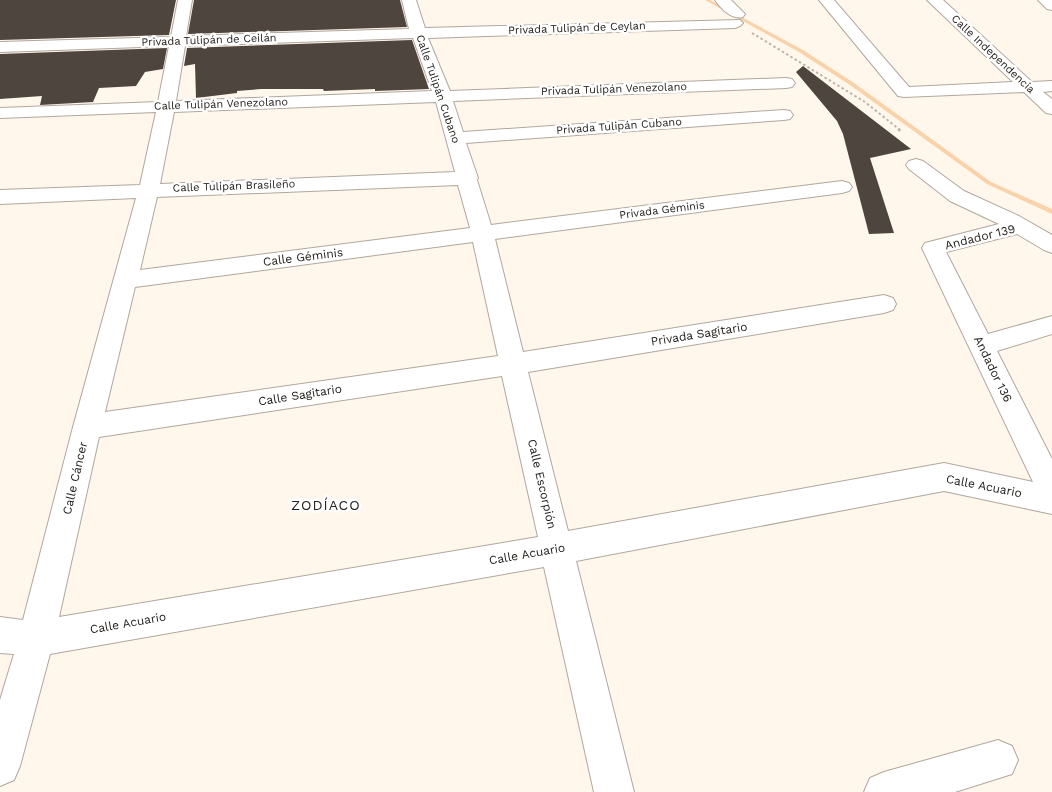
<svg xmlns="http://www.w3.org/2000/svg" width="1052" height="792" font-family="'Work Sans',sans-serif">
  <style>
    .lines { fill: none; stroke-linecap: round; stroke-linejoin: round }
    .stream { fill: #f9d2a9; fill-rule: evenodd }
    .building { fill: #4d453e }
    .minor-casing { stroke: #b0a79e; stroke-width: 2 }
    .path-far1 { stroke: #bcb5ad; stroke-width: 2; stroke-dasharray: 2.5 2.5; stroke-linecap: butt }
    .path { stroke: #bcb5ad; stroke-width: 2.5; stroke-dasharray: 3 3; stroke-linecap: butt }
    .minor { fill: #fff; fill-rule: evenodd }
    .labels { text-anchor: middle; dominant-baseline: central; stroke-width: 5; stroke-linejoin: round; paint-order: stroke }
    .far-street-label { font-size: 11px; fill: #24211e; stroke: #fff }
    .street-label { font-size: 12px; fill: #24211e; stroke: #fff }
    .neighbourhood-label { font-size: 14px; letter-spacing: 1px; fill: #24211e; stroke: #fff }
  </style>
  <rect width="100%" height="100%" fill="#fff6ec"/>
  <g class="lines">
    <polygon class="stream" points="705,0 710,0 803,50 854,83 991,182 1052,209 1052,214 987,184 850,85 799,52"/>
  </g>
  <g class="building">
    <polygon points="0,0 176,0 169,35 0,40"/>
    <polygon points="194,0 400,0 407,27 188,34"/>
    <polygon points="412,40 429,89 375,91 375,89 324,91 323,89 261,89 237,91 237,93 196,98 195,64 184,66 187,48"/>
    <polygon points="167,48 163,69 145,72 136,86 99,88 93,102 40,105 42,96 0,99 0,54"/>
    <polygon points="803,66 911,149 870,158 894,233 869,234 843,134 837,121 796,72"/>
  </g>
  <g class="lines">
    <g class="minor-casing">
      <g id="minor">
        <path d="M178 0H192L186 36 409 29 402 0H416L425 28 740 20 743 23 740 26 735 28 428 38 450 91 786 78 792 79 795 83 792 87 786 88 453 101 463 132 784 110 790 111 793 115 790 119 784 120 466 143 478 178 477 180 491 225 842 181 849 183 852 187 849 191 842 193 495 239 523 352 884 295 893 298 896 304 893 310 884 313 528 372 568 531 944 463 1033 482 922 248 925 243 999 224 950 201 909 169 906 165 909 161 916 159 923 161 964 191 1019 216 1052 235V253L1044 250 1017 234 946 252 988 334 1052 316V334L997 351 1052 459V514L944 491 576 561 634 792H594L544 567 50 654 20 766 14 780 0 786V700L14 654 0 653V617L23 620 73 427 136 198 0 204V190L140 185 156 112 0 118V108L158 102 169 46 0 52V42L171 37ZM413 38 432 91 176 101 185 46ZM436 102 455 172 160 184 174 112ZM458 185 470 228 140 270 157 197ZM473 242 498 356 105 412 135 287ZM502 376 538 537 59 617 99 437Z"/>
        <path d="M715 0H731L745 14 743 17C732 20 721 9 715 0Z"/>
        <polygon points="819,0 834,0 909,87 1013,82 927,0 943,0 1032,82 1052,81 1052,91 1043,92 1052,99 1052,114 1046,113 1024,92 904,97 898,96"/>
        <polygon points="1038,0 1052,0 1052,10 1047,9"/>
        <polygon points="998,740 1012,746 1018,760 1012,774 955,792 864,792 870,778 884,772"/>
      </g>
    </g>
    <polyline class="path-far1" points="752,33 865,102 900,130"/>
    <polyline class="path" points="898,129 902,132"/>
    <use href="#minor" class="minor"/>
  </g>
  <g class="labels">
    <g class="far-street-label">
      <text transform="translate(577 28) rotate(-2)">Privada Tulipán de Ceylan</text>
      <text transform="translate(209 40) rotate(-2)">Privada Tulipán de Ceilán</text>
      <text transform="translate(993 54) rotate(43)">Calle Independencia</text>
      <text transform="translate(438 89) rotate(71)">Calle Tulipán Cubano</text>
      <text transform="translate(614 89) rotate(-2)">Privada Tulipán Venezolano</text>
      <text transform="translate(221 104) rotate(-2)">Calle Tulipán Venezolano</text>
      <text transform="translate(619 126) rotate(-4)">Privada Tulipán Cubano</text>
      <text transform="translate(234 186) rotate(-2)">Calle Tulipán Brasileño</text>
      <text transform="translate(662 210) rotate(-7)">Privada Géminis</text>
    </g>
    <g class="street-label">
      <text transform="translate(980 237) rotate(-14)">Andador 139</text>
      <text transform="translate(303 257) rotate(-7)">Calle Géminis</text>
      <text transform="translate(699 334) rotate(-9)">Privada Sagitario</text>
      <text transform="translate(993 369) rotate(64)">Andador 136</text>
      <text transform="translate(300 395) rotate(-9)">Calle Sagitario</text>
      <text transform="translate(75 478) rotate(-77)">Calle Cáncer</text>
      <text transform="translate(542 484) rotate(77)">Calle Escorpión</text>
      <text transform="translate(984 486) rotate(11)">Calle Acuario</text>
      <text transform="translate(527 554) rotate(-10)">Calle Acuario</text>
      <text transform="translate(128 623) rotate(-10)">Calle Acuario</text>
    </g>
    <g class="neighbourhood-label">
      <text x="326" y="505">ZODÍACO</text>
    </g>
  </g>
</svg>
